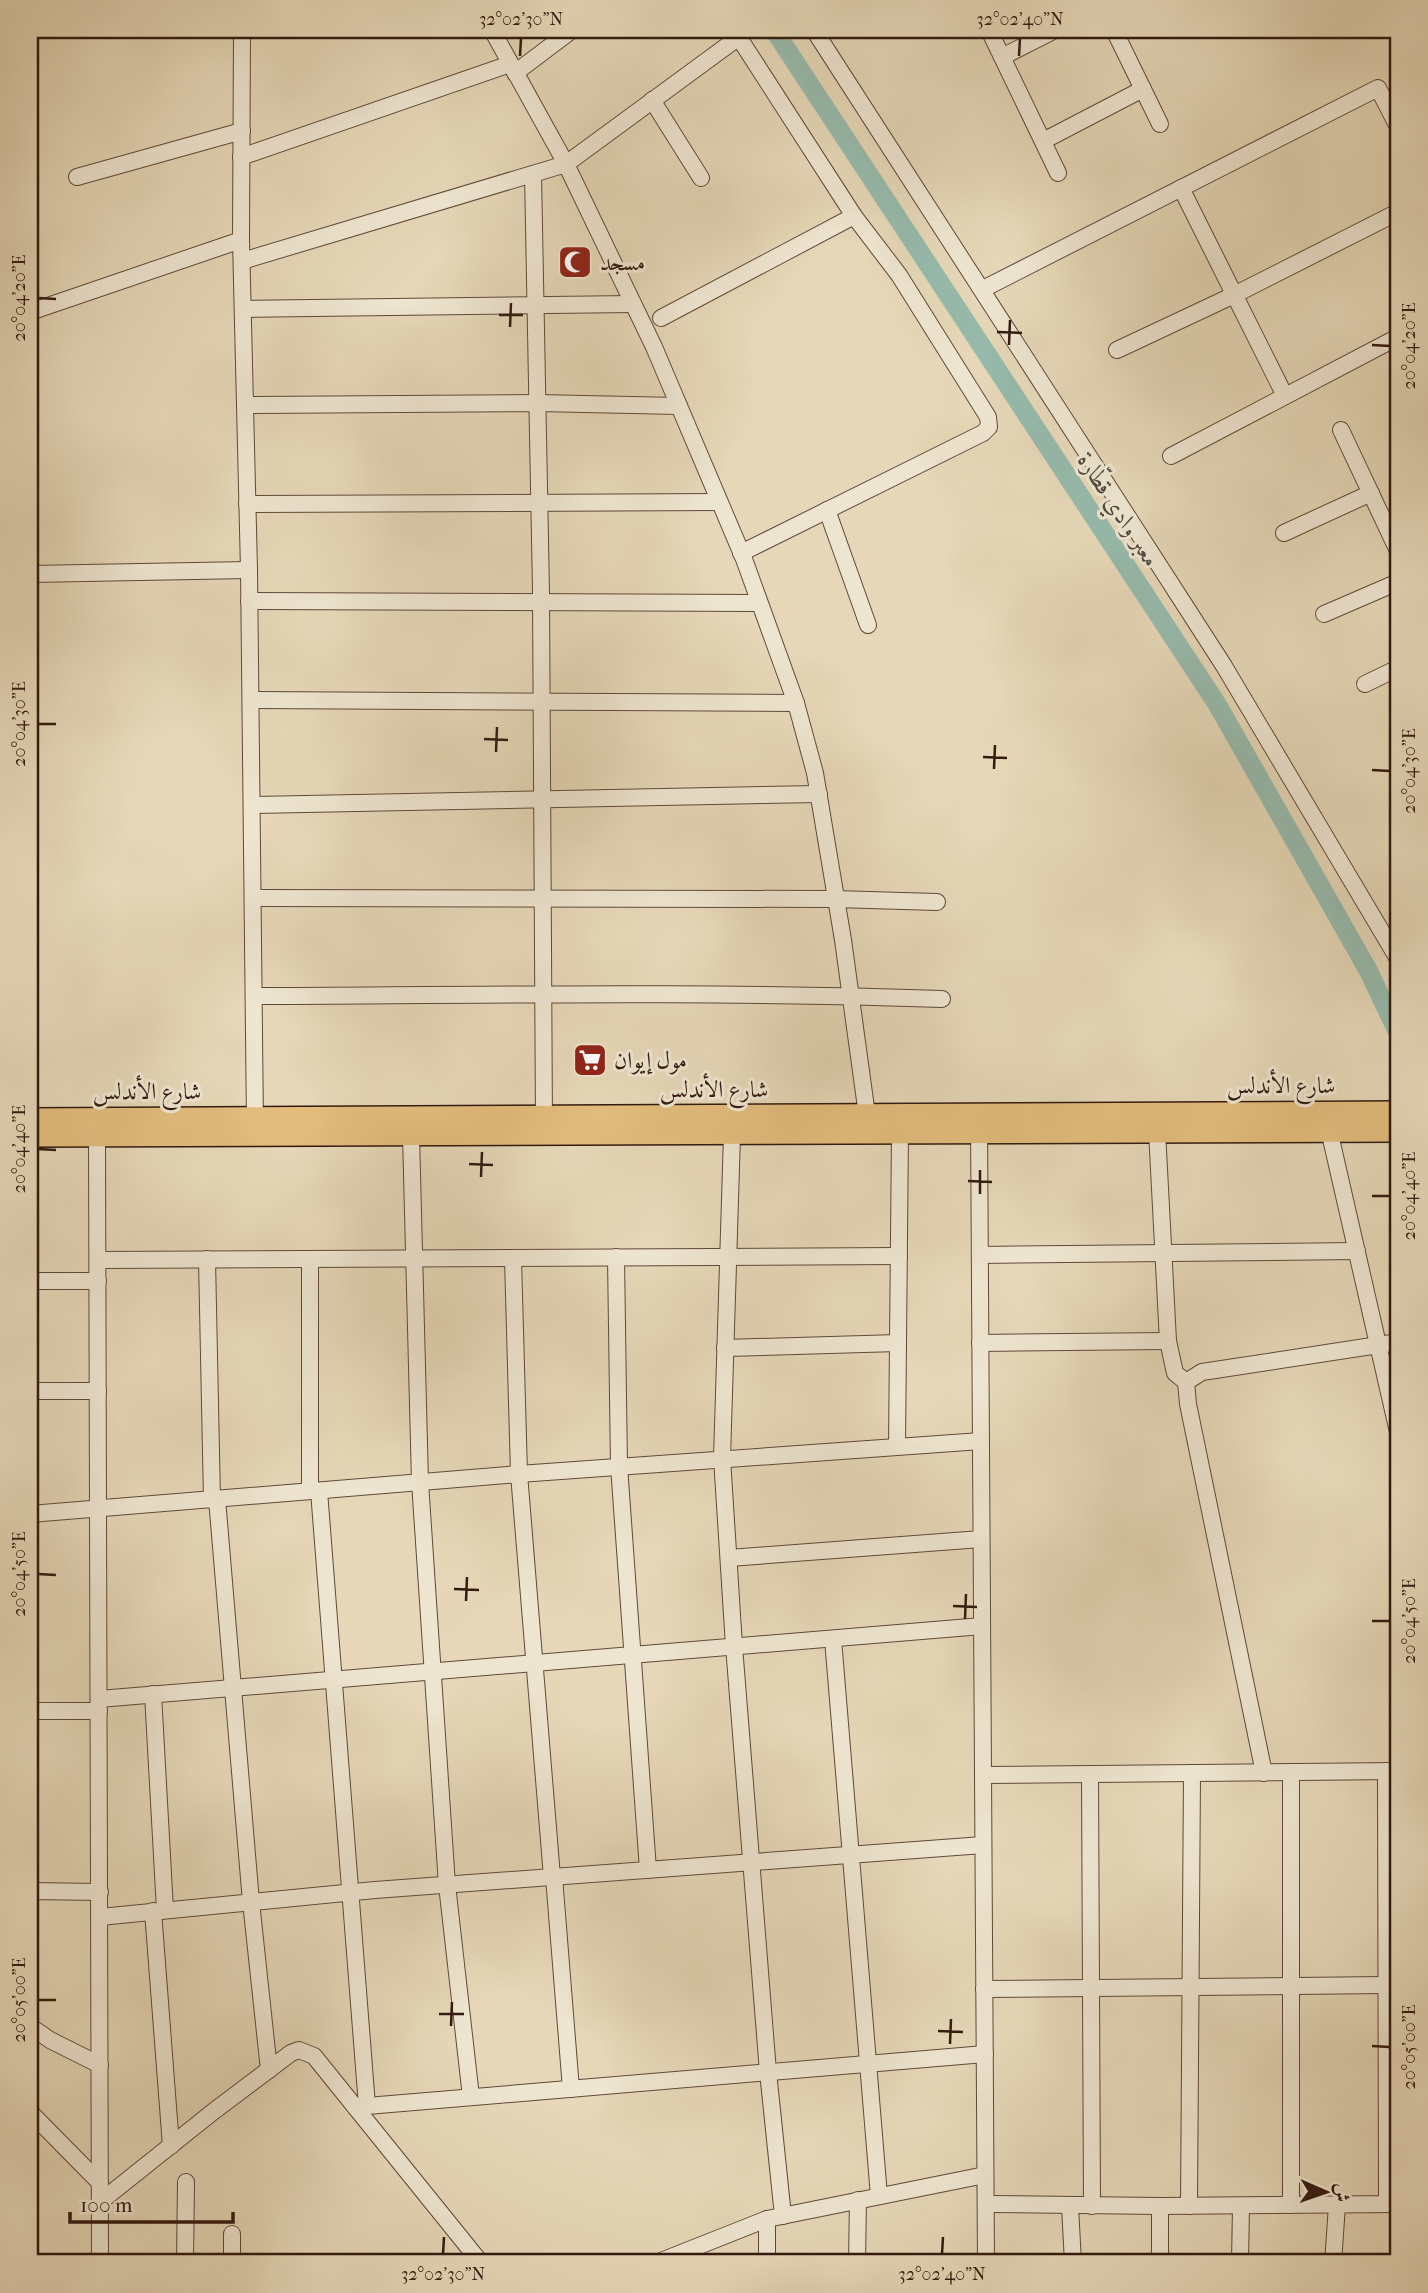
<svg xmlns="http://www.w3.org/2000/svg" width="1428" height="2293" font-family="'IM FELL French Canon',Amiri,serif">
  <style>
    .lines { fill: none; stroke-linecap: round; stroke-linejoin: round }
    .river { stroke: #96baac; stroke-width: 19 }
    .minor-casing { stroke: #5f4939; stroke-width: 18 }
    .major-casing { stroke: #321a0f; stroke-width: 24 }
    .minor { stroke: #eee5d0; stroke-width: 16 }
    .major { stroke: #e2bc7c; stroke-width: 21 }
    .ticks { fill: none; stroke: #321a0f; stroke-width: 2.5 }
    .labels { text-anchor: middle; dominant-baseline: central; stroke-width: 6; stroke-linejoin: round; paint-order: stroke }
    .poi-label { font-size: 23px; fill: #321a0f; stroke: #eee5d0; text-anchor: start }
    .street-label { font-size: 23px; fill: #321a0f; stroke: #eee5d0 }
    .water-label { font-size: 24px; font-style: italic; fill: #504a3e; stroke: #eee5d0 }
    .neatline { fill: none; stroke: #321a0f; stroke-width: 2.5 }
    .ticks-label { font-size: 18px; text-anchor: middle; fill: #321a0f }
  </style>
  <rect width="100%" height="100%" fill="#e5d7b7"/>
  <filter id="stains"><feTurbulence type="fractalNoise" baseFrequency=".00286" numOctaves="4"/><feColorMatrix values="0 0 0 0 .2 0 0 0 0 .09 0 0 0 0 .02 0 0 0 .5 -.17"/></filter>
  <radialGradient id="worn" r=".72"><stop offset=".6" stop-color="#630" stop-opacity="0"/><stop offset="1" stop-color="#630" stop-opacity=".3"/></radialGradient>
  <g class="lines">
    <polyline class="river" points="774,30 1217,704 1368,970 1398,1033"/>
    <g class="minor-casing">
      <g id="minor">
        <polyline points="242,30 241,240 249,570 255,1126"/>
        <polyline points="492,30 566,164 654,347 744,559 796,703 815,773 843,940 867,1115"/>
        <polyline points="734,30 854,216 899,275 988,417 989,427 983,433 741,553"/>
        <polyline points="814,30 1224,666 1398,959"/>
        <polyline points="989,30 1058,173"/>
        <polyline points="1114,30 1160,124"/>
        <polyline points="1002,57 1055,30"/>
        <polyline points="515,73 572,30"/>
        <polyline points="652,100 701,178"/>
        <polyline points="1043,141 1143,89"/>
        <polyline points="241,157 510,64"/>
        <polyline points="533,174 541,592 544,1127"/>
        <polyline points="77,177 242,131"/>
        <polyline points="1181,188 1285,396"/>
        <polyline points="242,261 566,164 739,37"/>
        <polyline points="983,289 1378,88 1398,127"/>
        <polyline points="243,309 633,304"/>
        <polyline points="30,312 241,240"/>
        <polyline points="661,318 854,216"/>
        <polyline points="1117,350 1234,295 1398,212"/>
        <polyline points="245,405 537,403 679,406"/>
        <polyline points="1341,430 1398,551"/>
        <polyline points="1171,456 1398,337"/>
        <polyline points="247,504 719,502"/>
        <polyline points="827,510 868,625"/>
        <polyline points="1284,533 1371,493"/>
        <polyline points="30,574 249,570"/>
        <polyline points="249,601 759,603"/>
        <polyline points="1324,614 1398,582"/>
        <polyline points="1365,684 1398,668"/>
        <polyline points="251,700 796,703"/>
        <polyline points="252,805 819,794"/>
        <polyline points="253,898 835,899 937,902"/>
        <path d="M254 996C483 995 713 991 942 999"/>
        <polyline points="979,1121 986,2263"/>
        <polyline points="1329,1130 1398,1432"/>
        <polyline points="1157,1131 1168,1341 1175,1373 1186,1382"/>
        <polyline points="411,1135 420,1482 447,1885 471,2097"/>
        <polyline points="732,1135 722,1458 734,1646 768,2072 783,2216"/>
        <polyline points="97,1136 100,2263"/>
        <polyline points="980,1255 1357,1251"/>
        <polyline points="616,1257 619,1466 648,1870"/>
        <polyline points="207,1259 212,1500"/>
        <polyline points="513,1259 519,1474 552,1877"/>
        <polyline points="98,1260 899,1256"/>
        <polyline points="30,1281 98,1281"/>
        <polyline points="980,1343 1168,1341"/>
        <polyline points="725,1348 898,1343"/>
        <polyline points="30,1391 98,1391"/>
        <polyline points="897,1446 900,1133"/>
        <polyline points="310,1491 310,1259"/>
        <polyline points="319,1491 367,2106"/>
        <polyline points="217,1499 251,1902 269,2070"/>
        <polyline points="30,1514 519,1474 981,1441"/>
        <polyline points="729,1558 981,1539"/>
        <polyline points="833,1639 879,2196"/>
        <polyline points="153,1694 165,1910"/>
        <polyline points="99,1699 982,1626"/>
        <polyline points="30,1711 99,1711"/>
        <polyline points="1386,1771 1387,2204"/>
        <polyline points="1291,1772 1291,2205"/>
        <polyline points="1264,1773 1188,1404 1186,1382 1202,1372 1398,1342"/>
        <polyline points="1090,1774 1092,2206"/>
        <polyline points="983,1775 1398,1771"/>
        <polyline points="554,1877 571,2089"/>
        <polyline points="30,1891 100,1892"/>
        <polyline points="153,1911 171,2146"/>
        <polyline points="100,1917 375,1890 983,1845"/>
        <polyline points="984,1989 1387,1985"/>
        <polyline points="30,2026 50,2040 100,2065"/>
        <polyline points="355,2107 985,2054"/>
        <polyline points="30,2112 100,2183"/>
        <polyline points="100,2202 214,2111 291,2053 299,2050 314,2056 481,2263"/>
        <polyline points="986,2204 1160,2206 1398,2204"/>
        <polyline points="1070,2206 1073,2263"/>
        <polyline points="1189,2206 1192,1773"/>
        <polyline points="767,2219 767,2263"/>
        <polyline points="185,2263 186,2182"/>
        <polyline points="232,2263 232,2234"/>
        <polyline points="656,2263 767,2219 985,2175"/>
        <polyline points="857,2263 858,2200"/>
        <polyline points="1160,2263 1160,2206"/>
        <polyline points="1240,2263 1241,2206"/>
        <polyline points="1333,2263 1337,2205"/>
      </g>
    </g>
    <g class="major-casing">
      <g id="major">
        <polyline points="30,1119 1398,1112"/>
        <polyline points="30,1136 1398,1131"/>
      </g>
    </g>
    <use href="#minor" class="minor"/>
    <use href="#major" class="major"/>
  </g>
  <path class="ticks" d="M520 56 521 38M1019 56 1020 38M38 298 56 299M499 315H523M510 327 511 303M997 332 1022 333M1009 345 1010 320M1372 345 1390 346M38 724H56M484 739 508 740M496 752 497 727M983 757 1007 758M994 769 995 745M1372 770 1390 771M38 1149 56 1150M469 1164 493 1165M481 1177 482 1152M968 1181 992 1182M980 1194V1170M1372 1196H1390M38 1574 56 1575M454 1589 479 1590M466 1601 467 1577M953 1606 977 1607M965 1619 966 1594M1372 1621H1390M38 2000H56M439 2014H464M451 2026 452 2002M938 2031 963 2032M950 2044 951 2019M1372 2046 1390 2047M443 2254 444 2237M942 2254 943 2237"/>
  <defs>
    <g id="mosque-square" transform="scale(1.75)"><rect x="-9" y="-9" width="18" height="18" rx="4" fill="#8f2418" stroke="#eee5d0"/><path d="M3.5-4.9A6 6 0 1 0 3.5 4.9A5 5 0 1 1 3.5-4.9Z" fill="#fff"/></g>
    <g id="supermarket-square" transform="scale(1.75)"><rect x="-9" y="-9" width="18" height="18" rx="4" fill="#8f2418" stroke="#eee5d0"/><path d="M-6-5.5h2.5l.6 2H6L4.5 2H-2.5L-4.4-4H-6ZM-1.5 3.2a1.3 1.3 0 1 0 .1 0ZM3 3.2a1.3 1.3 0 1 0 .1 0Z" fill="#fff"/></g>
  </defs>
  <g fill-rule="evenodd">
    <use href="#mosque-square" x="575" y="262"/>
    <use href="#supermarket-square" x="590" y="1060"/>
  </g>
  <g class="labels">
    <g class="poi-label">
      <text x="600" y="262">مسجد</text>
      <text x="614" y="1060">مول إيوان</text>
    </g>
    <g class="street-label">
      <text x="1281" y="1085">شارع الأندلس</text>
      <text x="714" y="1089">شارع الأندلس</text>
      <text x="147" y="1091">شارع الأندلس</text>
    </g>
    <g class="water-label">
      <text transform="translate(1119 510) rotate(57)">معبر وادي قطّارة</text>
    </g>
  </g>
  <rect width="1428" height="2293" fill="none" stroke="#e5d7b7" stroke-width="77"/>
  <g transform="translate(1326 2192) rotate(92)" stroke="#eee5d0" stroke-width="5" paint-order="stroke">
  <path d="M0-5L12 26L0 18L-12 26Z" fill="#321a0f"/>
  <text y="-10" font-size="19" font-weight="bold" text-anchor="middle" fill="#321a0f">ش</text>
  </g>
  <path d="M70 2212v10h163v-10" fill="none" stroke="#321a0f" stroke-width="3.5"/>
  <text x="80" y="2212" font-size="21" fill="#321a0f" stroke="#eee5d0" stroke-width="5" paint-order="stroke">100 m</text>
  <rect x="38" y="38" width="1352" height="2216" class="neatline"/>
  <g class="ticks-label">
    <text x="521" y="25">32°02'30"N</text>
    <text x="1020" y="25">32°02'40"N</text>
    <text transform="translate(19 298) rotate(-90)" y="6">20°04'20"E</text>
    <text transform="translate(1409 346) rotate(-90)" y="6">20°04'20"E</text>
    <text transform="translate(19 724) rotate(-90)" y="6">20°04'30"E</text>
    <text transform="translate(1409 771) rotate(-90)" y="6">20°04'30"E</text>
    <text transform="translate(19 1149) rotate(-90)" y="6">20°04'40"E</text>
    <text transform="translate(1409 1196) rotate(-90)" y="6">20°04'40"E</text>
    <text transform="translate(19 1574) rotate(-90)" y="6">20°04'50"E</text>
    <text transform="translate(1409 1621) rotate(-90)" y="6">20°04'50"E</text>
    <text transform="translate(19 2000) rotate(-90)" y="6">20°05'00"E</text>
    <text transform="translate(1409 2047) rotate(-90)" y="6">20°05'00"E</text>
    <text x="443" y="2280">32°02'30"N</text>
    <text x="942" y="2280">32°02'40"N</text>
  </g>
  <rect width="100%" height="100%" filter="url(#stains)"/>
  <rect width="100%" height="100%" fill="url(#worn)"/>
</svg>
